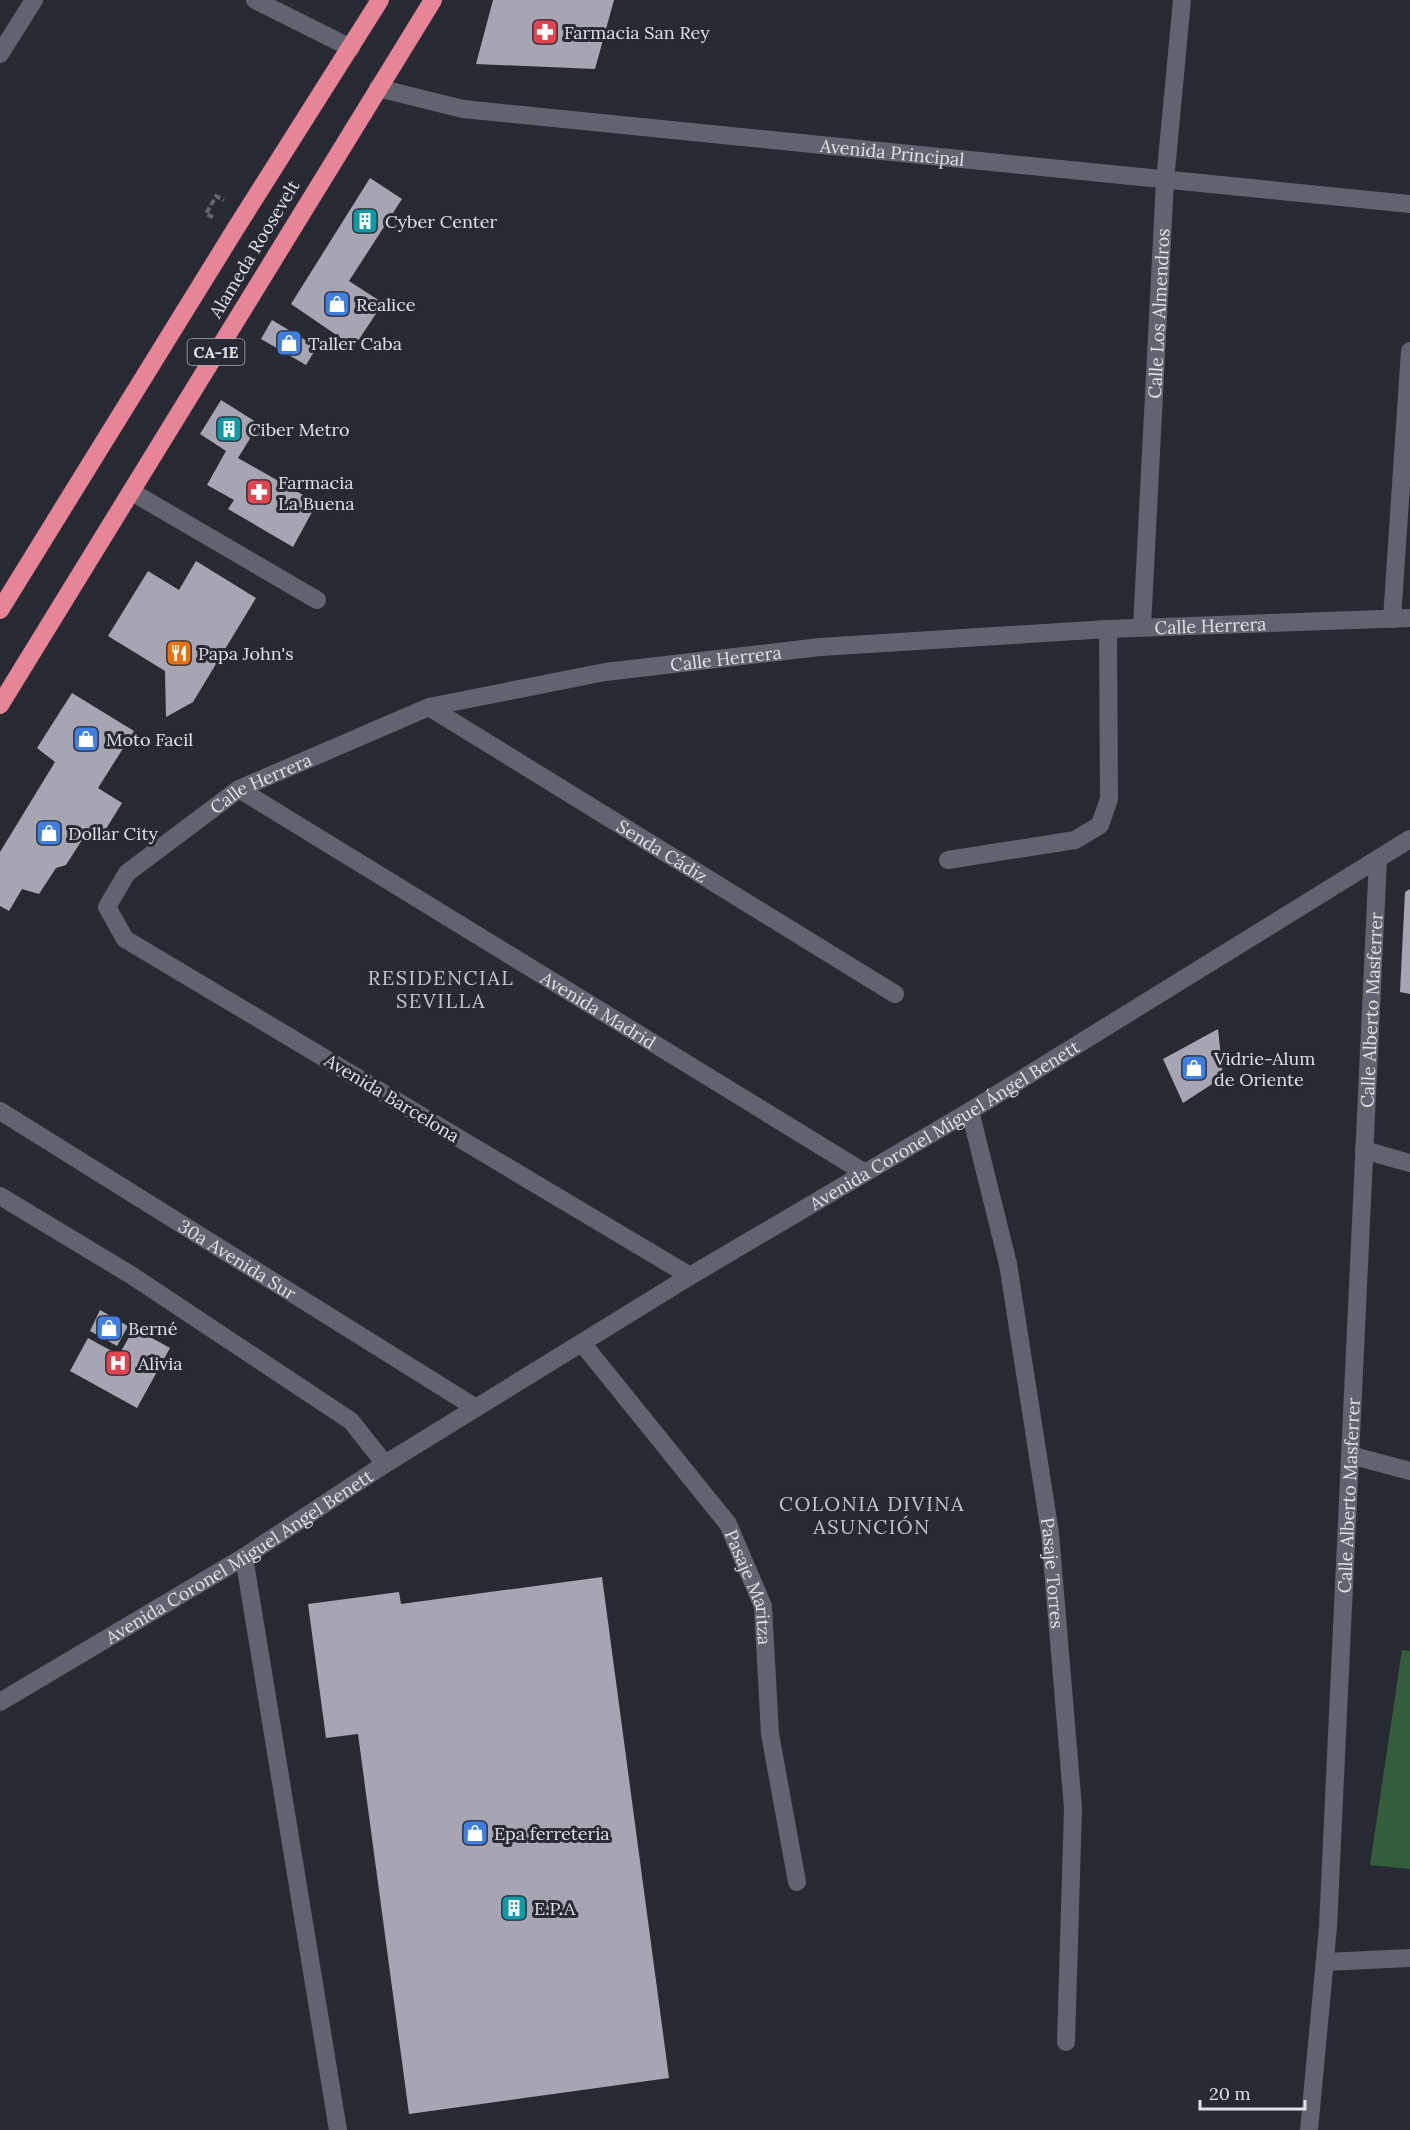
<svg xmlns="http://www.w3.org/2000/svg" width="1410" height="2130" font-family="Lora,serif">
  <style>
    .green { fill: #365d3b }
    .building { fill: #a7a5b1 }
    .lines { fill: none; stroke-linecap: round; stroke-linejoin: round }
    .path { stroke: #64666f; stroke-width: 4; stroke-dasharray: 6 3; stroke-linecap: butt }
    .lane { stroke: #61636e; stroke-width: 18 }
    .street { stroke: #61636e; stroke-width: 18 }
    .secondary { stroke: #61636e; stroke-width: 18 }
    .highway { stroke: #e78498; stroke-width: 18 }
    .labels { text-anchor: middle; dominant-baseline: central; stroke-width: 6; stroke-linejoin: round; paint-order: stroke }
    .shield { fill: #282a33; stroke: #a9aab2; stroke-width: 1.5 }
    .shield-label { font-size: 16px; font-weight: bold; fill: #e0e1e8 }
    .poi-label { font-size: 18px; fill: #e0e1e8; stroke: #282a33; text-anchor: start }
    .street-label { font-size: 18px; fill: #e0e1e8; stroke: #282a33 }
    .neighbourhood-label { font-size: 20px; letter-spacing: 1.5px; fill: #c3c6d2; stroke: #282a33 }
  </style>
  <rect width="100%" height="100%" fill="#282a33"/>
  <polygon class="green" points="1402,1650 1410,1651 1410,1869 1370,1865"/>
  <g class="building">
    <polygon points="493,0 614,0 595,69 476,64"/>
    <polygon points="370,178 402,199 349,281 383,303 354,347 291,304"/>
    <polygon points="272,320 317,347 306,365 261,339"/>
    <polygon points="221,400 259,424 238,458 317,503 293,547 228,509 234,500 207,485 226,451 200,434"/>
    <polygon points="196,561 256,598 193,702 166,717 165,671 108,636 148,571 179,590"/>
    <polygon points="72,693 134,731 98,788 122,803 101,837 89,829 66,865 56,868 39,894 22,889 9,911 0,906 0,852 55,762 37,748"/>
    <polygon points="1410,889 1410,994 1400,992 1405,892"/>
    <polygon points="1218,1029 1223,1077 1183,1103 1163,1059"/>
    <polygon points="100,1310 128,1326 117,1346 90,1331"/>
    <polygon points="134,1328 170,1348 137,1408 70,1371 88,1338 119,1355"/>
    <polygon points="602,1577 669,2078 409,2114 358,1734 326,1738 308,1604 399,1592 401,1604"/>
  </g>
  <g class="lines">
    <polyline class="path" points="213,217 206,214 216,196 224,200"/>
    <g class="lane">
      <polyline points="255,0 351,48"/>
      <polyline points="0,54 34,0"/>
      <polyline points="132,492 317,600"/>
      <polyline points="244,1557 338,2130"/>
    </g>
    <g class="street">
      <path id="s1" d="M378 88 463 109 1410 204"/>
      <polyline points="1392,619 1410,351"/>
      <path id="s2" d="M1142 627 1165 181 1182 0"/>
      <path id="s3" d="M429 707 895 994"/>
      <path id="s4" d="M239 789 865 1173"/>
      <polyline points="948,860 1075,840 1100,825 1109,799 1108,629"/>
      <path id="s5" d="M970 1111 1008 1264 1050 1533 1073 1808 1066 2042"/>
      <polyline points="1364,1150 1410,1163"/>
      <path id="s6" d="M690 1276 125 939 107 907 127 873 239 789 429 707 605 672 820 647 1108 629 1410 618"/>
      <path id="s7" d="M582 1343 728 1524 763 1606 770 1734 797 1882"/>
      <polyline points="1350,1455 1410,1471"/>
      <polyline points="1325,1962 1410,1958"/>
      <path id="s8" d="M1309 2130 1328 1927 1378 859"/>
    </g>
    <g class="secondary">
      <path id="s9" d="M0 1111 476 1408"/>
      <polyline points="0,1196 131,1275 351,1421 385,1464"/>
      <path id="s10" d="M0 1702 244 1557 385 1464 690 1276 970 1111 1410 839"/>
    </g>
    <g class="highway">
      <polyline points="0,610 236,228 380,0"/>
      <polyline points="0,705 433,0"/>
    </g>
  </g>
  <defs>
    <g id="pharmacy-square" transform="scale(1.35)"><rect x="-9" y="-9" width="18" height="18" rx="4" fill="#e0444e" stroke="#282a33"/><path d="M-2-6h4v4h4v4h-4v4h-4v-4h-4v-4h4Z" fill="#fff"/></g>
    <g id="building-square" transform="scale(1.35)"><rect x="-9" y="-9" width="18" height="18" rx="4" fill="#0f9aa8" stroke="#282a33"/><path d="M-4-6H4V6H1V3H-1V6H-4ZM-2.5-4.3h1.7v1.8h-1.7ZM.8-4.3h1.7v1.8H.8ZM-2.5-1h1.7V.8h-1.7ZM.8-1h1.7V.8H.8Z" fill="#fff"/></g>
    <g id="shop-square" transform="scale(1.35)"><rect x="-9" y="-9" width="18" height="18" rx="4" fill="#3f7fe0" stroke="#282a33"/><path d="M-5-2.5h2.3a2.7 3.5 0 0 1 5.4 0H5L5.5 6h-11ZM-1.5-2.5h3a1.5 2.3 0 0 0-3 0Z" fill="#fff"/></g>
    <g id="restaurant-square" transform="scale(1.35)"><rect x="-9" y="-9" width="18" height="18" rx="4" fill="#e8710a" stroke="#282a33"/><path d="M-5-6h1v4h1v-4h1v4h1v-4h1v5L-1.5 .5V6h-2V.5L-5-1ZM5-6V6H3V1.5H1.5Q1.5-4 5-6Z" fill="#fff"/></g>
    <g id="hospital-square" transform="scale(1.35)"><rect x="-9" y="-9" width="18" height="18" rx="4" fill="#e0444e" stroke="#282a33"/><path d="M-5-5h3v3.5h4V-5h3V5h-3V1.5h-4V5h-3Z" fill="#fff"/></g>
  </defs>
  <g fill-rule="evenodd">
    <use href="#pharmacy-square" x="545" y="32"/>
    <use href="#building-square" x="365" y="221"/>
    <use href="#shop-square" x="337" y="304"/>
    <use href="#shop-square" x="289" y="343"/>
    <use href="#building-square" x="229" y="429"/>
    <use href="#pharmacy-square" x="259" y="492"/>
    <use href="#restaurant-square" x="179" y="653"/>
    <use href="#shop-square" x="86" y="739"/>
    <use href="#shop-square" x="49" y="833"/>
    <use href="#shop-square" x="1194" y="1068"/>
    <use href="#shop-square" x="109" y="1328"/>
    <use href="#hospital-square" x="118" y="1363"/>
    <use href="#shop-square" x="475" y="1833"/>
    <use href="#building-square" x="514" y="1908"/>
  </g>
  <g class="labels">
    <rect class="shield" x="187.5" y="339" width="57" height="26" rx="4.5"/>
    <g class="shield-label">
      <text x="216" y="352">CA-1E</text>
    </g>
    <g class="poi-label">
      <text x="564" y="32">Farmacia San Rey</text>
      <text x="385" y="221">Cyber Center</text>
      <text x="356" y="304">Realice</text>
      <text x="308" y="343">Taller Caba</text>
      <text x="248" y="429">Ciber Metro</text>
      <text x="278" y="482">Farmacia<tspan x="278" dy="21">La Buena</tspan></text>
      <text x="198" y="653">Papa John's</text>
      <text x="106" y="739">Moto Facil</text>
      <text x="68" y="833">Dollar City</text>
      <text x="1214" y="1058">Vidrie-Alum<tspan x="1214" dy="21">de Oriente</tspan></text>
      <text x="128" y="1328">Berné</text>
      <text x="138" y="1363">Alivia</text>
      <text x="494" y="1833">Epa ferreteria</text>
      <text x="534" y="1908">E.P.A</text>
    </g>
    <g class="street-label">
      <text stroke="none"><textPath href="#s1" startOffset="519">Avenida Principal</textPath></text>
      <text transform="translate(254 249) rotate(-59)">Alameda Roosevelt</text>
      <text stroke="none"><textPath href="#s2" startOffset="314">Calle Los Almendros</textPath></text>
      <text stroke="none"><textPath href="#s6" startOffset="1868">Calle Herrera</textPath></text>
      <text stroke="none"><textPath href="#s6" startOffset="1382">Calle Herrera</textPath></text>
      <text stroke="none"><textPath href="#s6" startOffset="896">Calle Herrera</textPath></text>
      <text stroke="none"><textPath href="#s3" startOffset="274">Senda Cádiz</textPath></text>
      <text stroke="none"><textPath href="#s8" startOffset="1122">Calle Alberto Masferrer</textPath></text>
      <text stroke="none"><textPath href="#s4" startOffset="422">Avenida Madrid</textPath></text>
      <text transform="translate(392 1098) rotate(31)">Avenida Barcelona</text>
      <text stroke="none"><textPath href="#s10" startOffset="1107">Avenida Coronel Miguel Ángel Benett</textPath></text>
      <text stroke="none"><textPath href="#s9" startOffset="280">30a Avenida Sur</textPath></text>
      <text stroke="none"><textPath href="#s8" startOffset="636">Calle Alberto Masferrer</textPath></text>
      <text stroke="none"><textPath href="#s10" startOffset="280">Avenida Coronel Miguel Angel Benett</textPath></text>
      <text stroke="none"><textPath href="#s5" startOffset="470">Pasaje Torres</textPath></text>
      <text stroke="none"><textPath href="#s7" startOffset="300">Pasaje Maritza</textPath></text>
    </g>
    <g class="neighbourhood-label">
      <text x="441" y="977">RESIDENCIAL<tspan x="441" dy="23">SEVILLA</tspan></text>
      <text x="872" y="1503">COLONIA DIVINA<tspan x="872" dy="23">ASUNCIÓN</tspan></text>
    </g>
  </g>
  <path d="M1200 2100v9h105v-9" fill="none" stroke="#e0e1e8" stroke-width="3"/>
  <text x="1209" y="2100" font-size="18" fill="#e0e1e8" stroke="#282a33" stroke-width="4.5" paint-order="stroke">20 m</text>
</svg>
